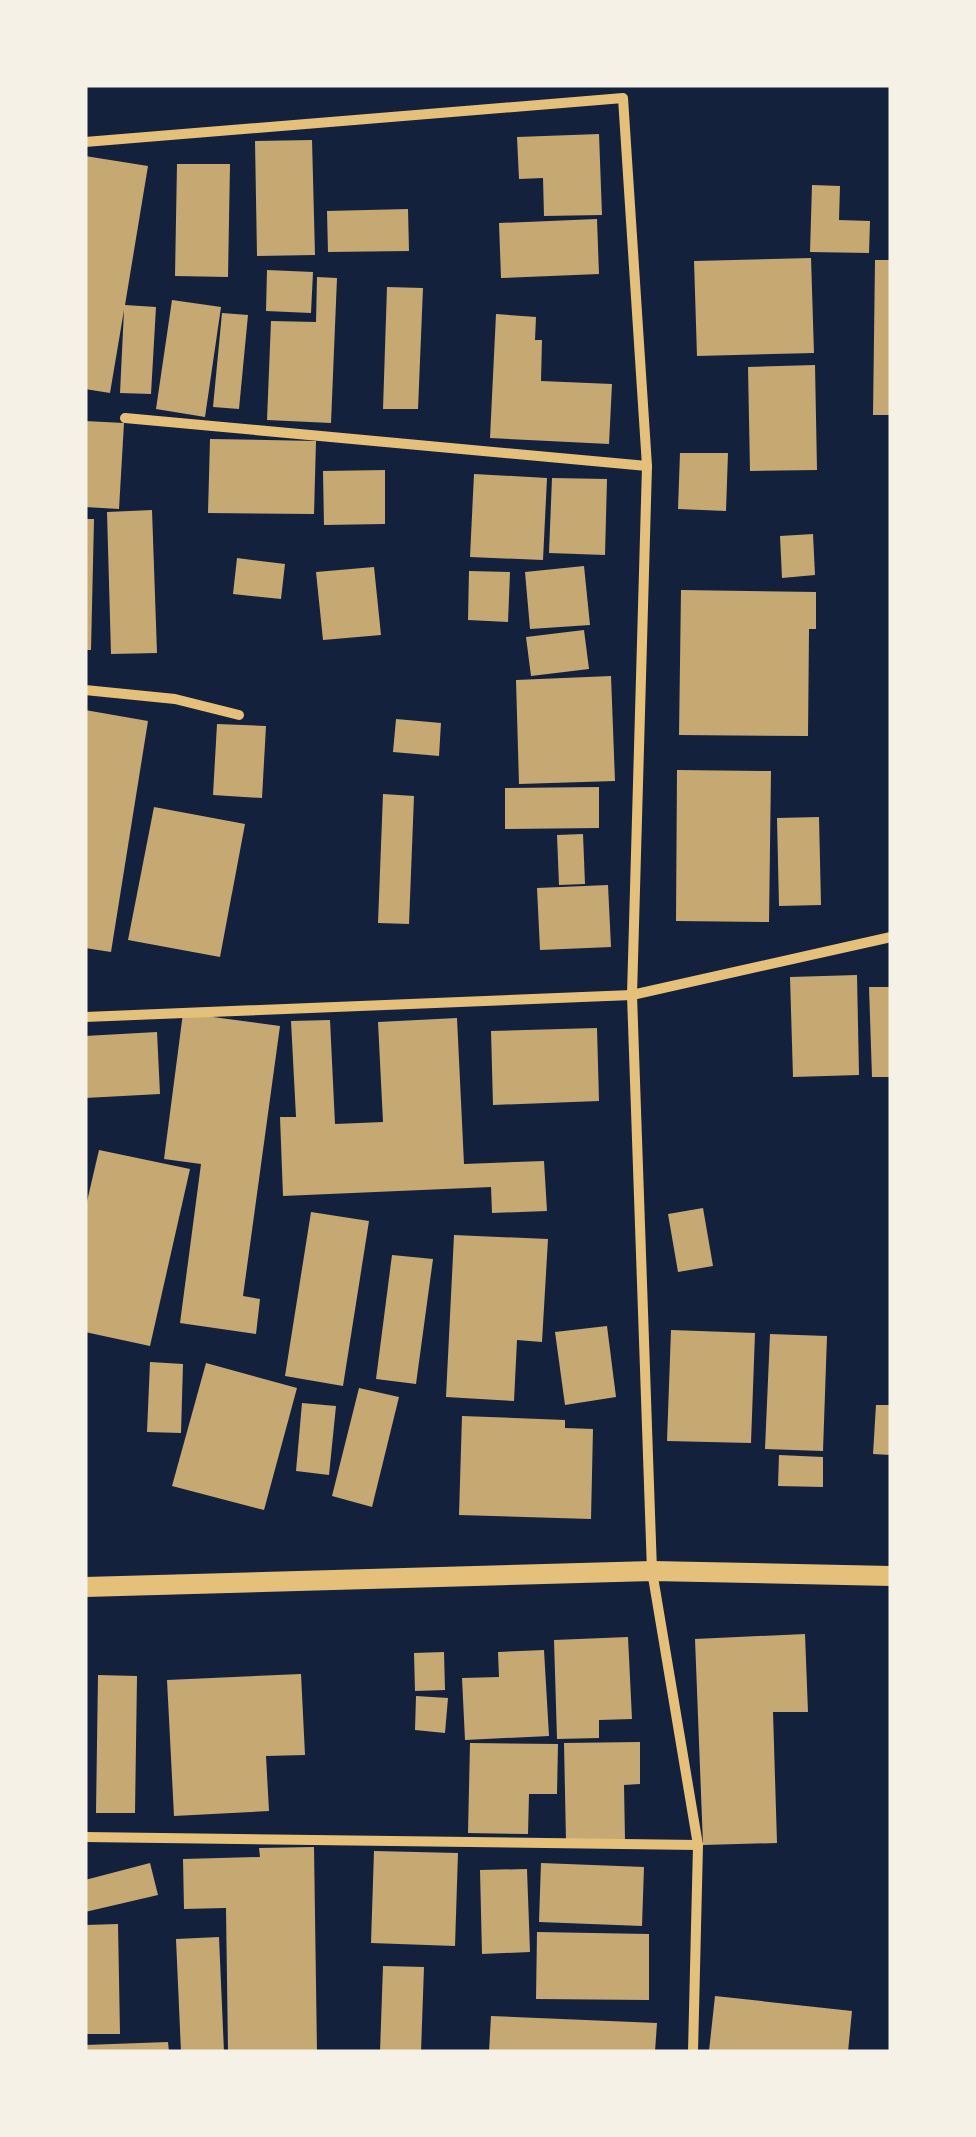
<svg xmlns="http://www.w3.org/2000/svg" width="976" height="2137" font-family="'IBM Plex Serif',serif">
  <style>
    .building { fill: #c6a872 }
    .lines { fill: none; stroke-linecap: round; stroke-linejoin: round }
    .minor { stroke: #e5c07b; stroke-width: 10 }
    .secondary { stroke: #e5c07b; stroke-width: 20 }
  </style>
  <rect width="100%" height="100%" fill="#14213d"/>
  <g class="building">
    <polygon points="599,134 602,215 544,216 543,178 519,179 517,137"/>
    <polygon points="312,140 315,255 257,256 255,141"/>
    <polygon points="85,156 148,166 125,305 156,307 151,394 120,393 124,310 110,393 85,389"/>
    <polygon points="177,164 230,164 228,277 175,276"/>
    <polygon points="812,185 840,186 839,220 870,221 869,253 810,252"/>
    <polygon points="408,209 409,251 328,252 327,211"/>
    <polygon points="597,219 599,274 501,278 499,223"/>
    <polygon points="811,258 814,353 697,356 694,261"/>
    <polygon points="875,260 891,260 891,415 873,415"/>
    <polygon points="267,270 313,272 311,313 266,311"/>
    <polygon points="317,277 337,278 331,423 267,420 271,321 316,322"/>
    <polygon points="387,287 423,288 418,409 383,409"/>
    <polygon points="172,300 221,307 205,417 156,409"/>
    <polygon points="222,313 248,315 239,409 213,407"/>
    <polygon points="496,314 536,317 535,340 542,340 541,381 612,384 609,444 490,438"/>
    <polygon points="815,365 817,470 750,471 748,367"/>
    <polygon points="85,421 124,423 119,509 85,507"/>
    <polygon points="210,439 316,441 314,514 208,513"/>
    <polygon points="680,453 728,453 726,511 678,509"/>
    <polygon points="385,470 385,524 324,525 323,471"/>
    <polygon points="474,474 547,478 543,560 470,557"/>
    <polygon points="552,478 607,479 605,555 549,553"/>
    <polygon points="152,510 157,653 111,654 107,512"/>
    <polygon points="85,519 94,519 91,650 85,650"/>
    <polygon points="813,534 815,575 782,578 780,536"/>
    <polygon points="237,558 285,564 281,599 233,594"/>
    <polygon points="584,566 590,625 530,629 525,572"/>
    <polygon points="374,567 381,635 323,640 316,572"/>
    <polygon points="469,571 510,572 508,622 468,620"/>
    <polygon points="681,590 816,592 816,629 809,629 808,736 679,735"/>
    <polygon points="584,630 589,669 531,676 526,637"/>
    <polygon points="611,676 615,781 519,784 516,680"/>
    <polygon points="85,710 148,721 111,952 85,948"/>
    <polygon points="396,719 441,723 439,756 393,752"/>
    <polygon points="217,724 266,726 262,798 213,795"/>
    <polygon points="677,770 771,771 769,922 676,921"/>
    <polygon points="599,787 599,828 505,829 505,788"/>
    <polygon points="383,794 414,796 409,924 378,923"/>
    <polygon points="154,807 245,824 220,957 128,940"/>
    <polygon points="819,817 821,905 779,906 777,818"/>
    <polygon points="583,834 585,884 559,885 557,835"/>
    <polygon points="608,885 611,947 540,950 537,888"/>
    <polygon points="857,975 859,1075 793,1077 790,977"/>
    <polygon points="869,987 891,987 891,1077 872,1077"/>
    <polygon points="183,1013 280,1026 243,1296 260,1299 256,1334 180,1323 201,1164 164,1159"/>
    <polygon points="457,1018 464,1164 544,1161 547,1211 492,1213 491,1187 283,1196 280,1117 296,1117 291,1021 330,1020 335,1124 383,1122 378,1022"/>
    <polygon points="597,1028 599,1101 493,1105 491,1031"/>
    <polygon points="157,1032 160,1094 85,1098 85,1036"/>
    <polygon points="99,1150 190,1169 150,1346 85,1332 85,1210"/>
    <polygon points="703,1208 713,1266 678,1272 668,1214"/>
    <polygon points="311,1212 369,1221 343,1386 285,1376"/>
    <polygon points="454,1235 548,1239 542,1342 517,1340 514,1401 446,1397"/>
    <polygon points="392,1255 433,1259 416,1384 376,1379"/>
    <polygon points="607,1326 616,1397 565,1405 555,1332"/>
    <polygon points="671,1330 755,1333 751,1443 667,1441"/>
    <polygon points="770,1334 827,1336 823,1451 765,1449"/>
    <polygon points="150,1362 183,1364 181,1433 147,1432"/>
    <polygon points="206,1363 297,1388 264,1510 172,1486"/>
    <polygon points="359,1388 399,1397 372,1507 332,1496"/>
    <polygon points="302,1403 336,1406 329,1475 296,1471"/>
    <polygon points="876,1405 891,1405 891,1455 873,1454"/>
    <polygon points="462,1416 565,1420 565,1428 593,1429 591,1519 459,1515"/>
    <polygon points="779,1455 823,1457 823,1487 778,1486"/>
    <polygon points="805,1634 808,1712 773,1712 777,1843 703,1845 695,1639"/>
    <polygon points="628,1637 632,1719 599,1720 599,1738 557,1739 554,1640"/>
    <polygon points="544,1650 549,1736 465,1740 462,1678 499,1677 498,1652"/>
    <polygon points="444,1652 445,1690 415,1691 414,1653"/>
    <polygon points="301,1674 305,1755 266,1756 269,1811 174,1816 167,1680"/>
    <polygon points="98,1675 137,1676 135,1813 96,1813"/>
    <polygon points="416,1696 448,1698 445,1733 415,1730"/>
    <polygon points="640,1742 640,1784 624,1785 625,1840 566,1841 564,1743"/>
    <polygon points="470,1743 558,1744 557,1794 529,1794 528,1834 468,1833"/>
    <polygon points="314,1847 317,2052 228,2052 226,1908 184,1909 183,1859 260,1857 259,1848"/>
    <polygon points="374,1851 458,1853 455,1946 371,1943"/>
    <polygon points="150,1863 158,1895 85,1912 85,1880"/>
    <polygon points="541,1863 644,1867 642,1926 539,1922"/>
    <polygon points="527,1869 530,1952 482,1954 480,1870"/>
    <polygon points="118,1924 120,2034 85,2034 85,1925"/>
    <polygon points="537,1932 649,1934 649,2000 536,1999"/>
    <polygon points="219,1937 224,2052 181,2052 176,1939"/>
    <polygon points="383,1966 424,1967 421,2052 380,2052"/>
    <polygon points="715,1996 852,2011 848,2052 709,2051"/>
    <polygon points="491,2016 657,2023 655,2052 489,2052"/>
    <polygon points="168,2042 169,2052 85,2052 85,2045"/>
  </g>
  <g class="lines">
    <g class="minor">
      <polyline points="85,142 623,98 647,466 632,995 891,937"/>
      <polyline points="125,418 647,466"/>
      <polyline points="85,690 175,699 239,715"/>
      <polyline points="85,1017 632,995 652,1571 698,1845 693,2052"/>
      <polyline points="85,1837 698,1845"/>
    </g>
    <polyline class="secondary" points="85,1587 652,1571 891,1576"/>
  </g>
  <rect width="976" height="2137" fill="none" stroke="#f6f1e7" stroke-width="175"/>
</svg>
